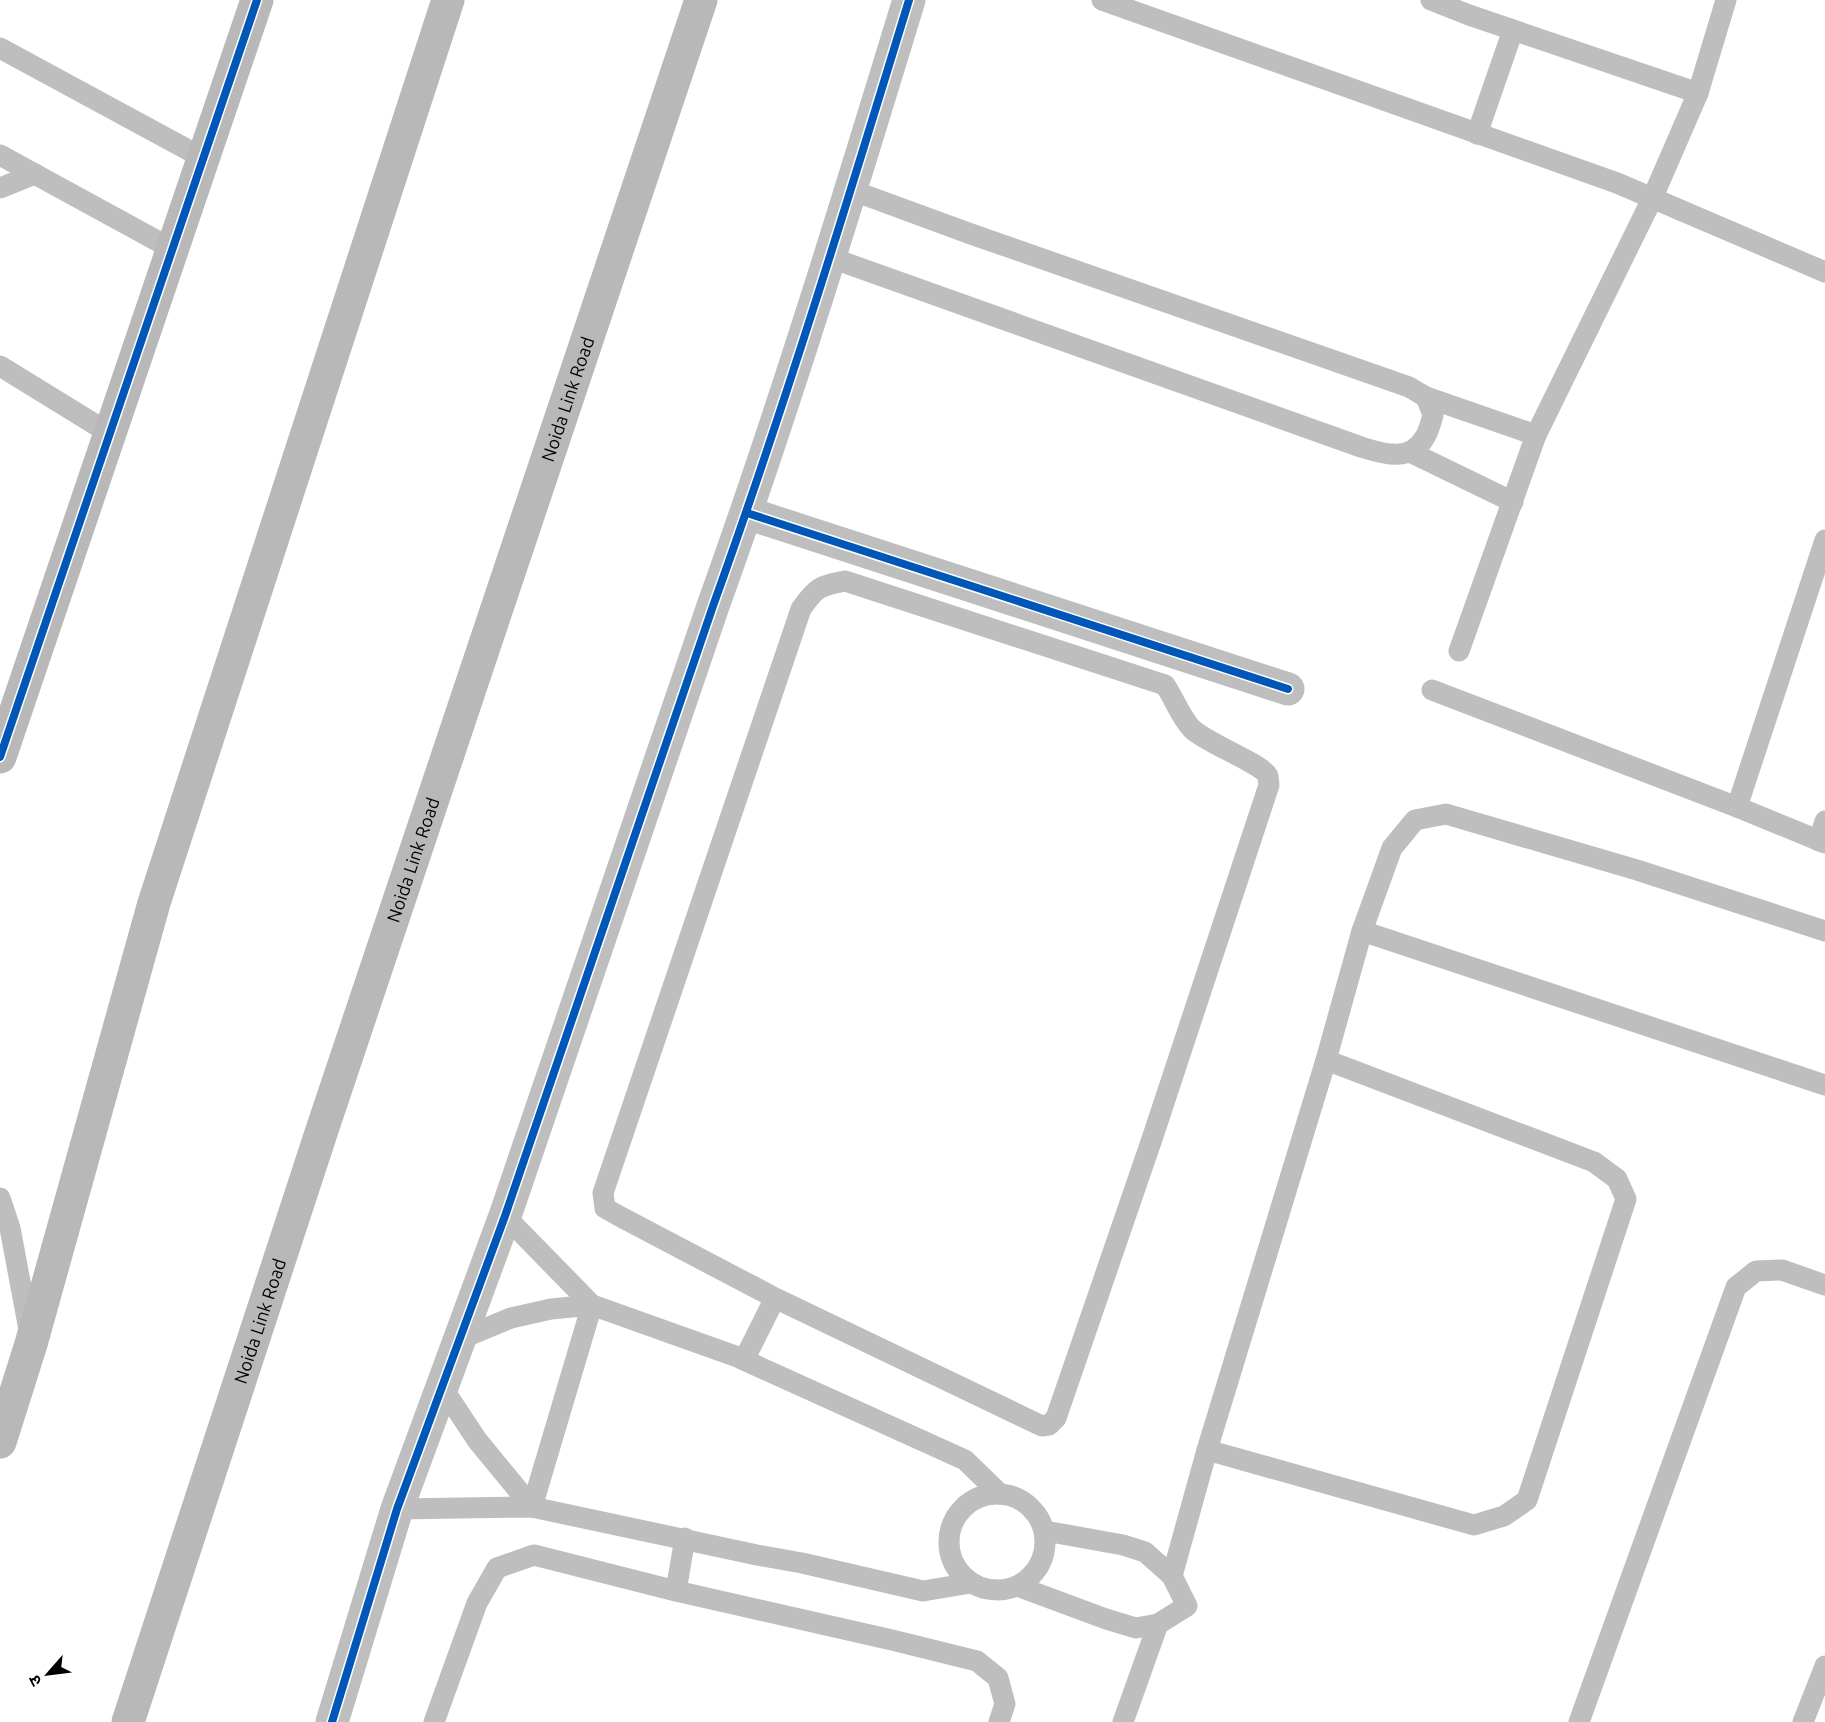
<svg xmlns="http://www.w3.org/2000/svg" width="1825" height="1722" font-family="Ubuntu,'Noto Sans Devanagari',sans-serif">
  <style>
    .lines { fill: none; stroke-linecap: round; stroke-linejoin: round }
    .lane { stroke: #bebebe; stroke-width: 21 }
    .street { stroke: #bebebe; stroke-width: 33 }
    .secondary { stroke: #b8b8b8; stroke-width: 33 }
    .cycleway-casing { stroke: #fff; stroke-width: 11 }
    .cycleway { stroke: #0057b8; stroke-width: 8 }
    .labels { text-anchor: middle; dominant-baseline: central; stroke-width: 5; stroke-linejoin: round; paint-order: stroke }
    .street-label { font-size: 18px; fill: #000; stroke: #fff }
  </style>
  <rect width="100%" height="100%" fill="#fff"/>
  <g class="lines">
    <g class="lane">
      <polyline points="1102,0 1617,183 1825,272"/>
      <polyline points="1431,0 1469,15 1698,93"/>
      <polyline points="0,48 203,158"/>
      <polyline points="1477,134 1513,30"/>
      <polyline points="0,155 172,249"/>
      <polyline points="0,188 35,174"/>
      <path d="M829 257 1361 447C1384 454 1410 463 1425 437 1429 431 1431 422 1433 415L1426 397 1409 387 971 234 851 190"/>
      <polyline points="0,366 109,433"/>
      <polyline points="1426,397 1536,435"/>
      <polyline points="1410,452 1513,502"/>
      <polyline points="1459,651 1536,435 1652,199 1698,93 1726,0"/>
      <polyline points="1432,690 1737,807 1825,843"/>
      <polyline points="1737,807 1825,540"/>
      <polyline points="1819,841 1825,821"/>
      <polyline points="1362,931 1825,1085"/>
      <polyline points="0,1198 10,1228 30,1335"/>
      <polyline points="505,1216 592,1305 735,1356 965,1460 1000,1494"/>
      <polyline points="460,1339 511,1318 551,1309 592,1305 532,1507"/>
      <path d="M744 1360 775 1298 1042 1426 1049 1425 1056 1418 1153 1136 1269 785C1269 784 1268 778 1268 776 1261 763 1208 744 1192 729 1180 716 1175 700 1165 685L845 581C820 586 816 587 801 609L603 1193 605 1208 619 1216 775 1298"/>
      <polyline points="442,1387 477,1440 532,1507"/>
      <polyline points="1207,1450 1474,1525 1504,1516 1527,1500 1626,1199 1617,1179 1594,1162 1326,1060"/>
      <circle cx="997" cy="1542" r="48"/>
      <polyline points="397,1509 532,1507 757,1555 802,1563 923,1591 971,1583"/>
      <polyline points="1172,1576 1207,1450 1326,1060 1362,931 1392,848 1415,820 1446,814 1637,870 1825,931"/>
      <polyline points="1017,1586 1106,1619 1136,1628 1158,1624 1187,1606 1172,1576 1145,1552 1123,1545 1045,1531"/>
      <polyline points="676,1591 685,1538"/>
      <polyline points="434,1722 477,1603 497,1568 534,1555 676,1591 892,1640 977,1661 998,1678 1005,1704 999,1722"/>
      <polyline points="1123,1722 1158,1624"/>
      <polyline points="1579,1722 1736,1287 1756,1271 1782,1270 1825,1285"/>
      <polyline points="1803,1722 1825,1666"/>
    </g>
    <g class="street">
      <polyline points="747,513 1288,689"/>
      <path d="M332 1722 397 1509 505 1216 713 606C785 406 847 203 909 0"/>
    </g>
    <g class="secondary">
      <polyline points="0,757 257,0"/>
      <polyline points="0,1442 31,1344 154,903 448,0"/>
      <path id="s1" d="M128 1722 322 1130 701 0"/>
    </g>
    <g class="cycleway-casing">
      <g id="cycleway">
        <polyline points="747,513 1288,689"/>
        <polyline points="0,757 257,0"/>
        <path d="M332 1722 397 1509 505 1216 713 606C785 406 847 203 909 0"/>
      </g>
    </g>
    <use href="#cycleway" class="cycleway"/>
  </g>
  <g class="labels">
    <g class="street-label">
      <text stroke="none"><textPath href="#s1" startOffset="1394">Noida Link Road</textPath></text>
      <text stroke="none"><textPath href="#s1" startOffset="908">Noida Link Road</textPath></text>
      <text stroke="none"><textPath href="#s1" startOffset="422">Noida Link Road</textPath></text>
    </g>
  </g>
  <g transform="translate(48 1674) rotate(242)" stroke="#ffffff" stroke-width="4.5" paint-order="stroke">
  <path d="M0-4.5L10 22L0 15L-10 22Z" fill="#000000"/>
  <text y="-9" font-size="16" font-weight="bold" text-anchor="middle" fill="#000000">उ</text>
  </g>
</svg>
